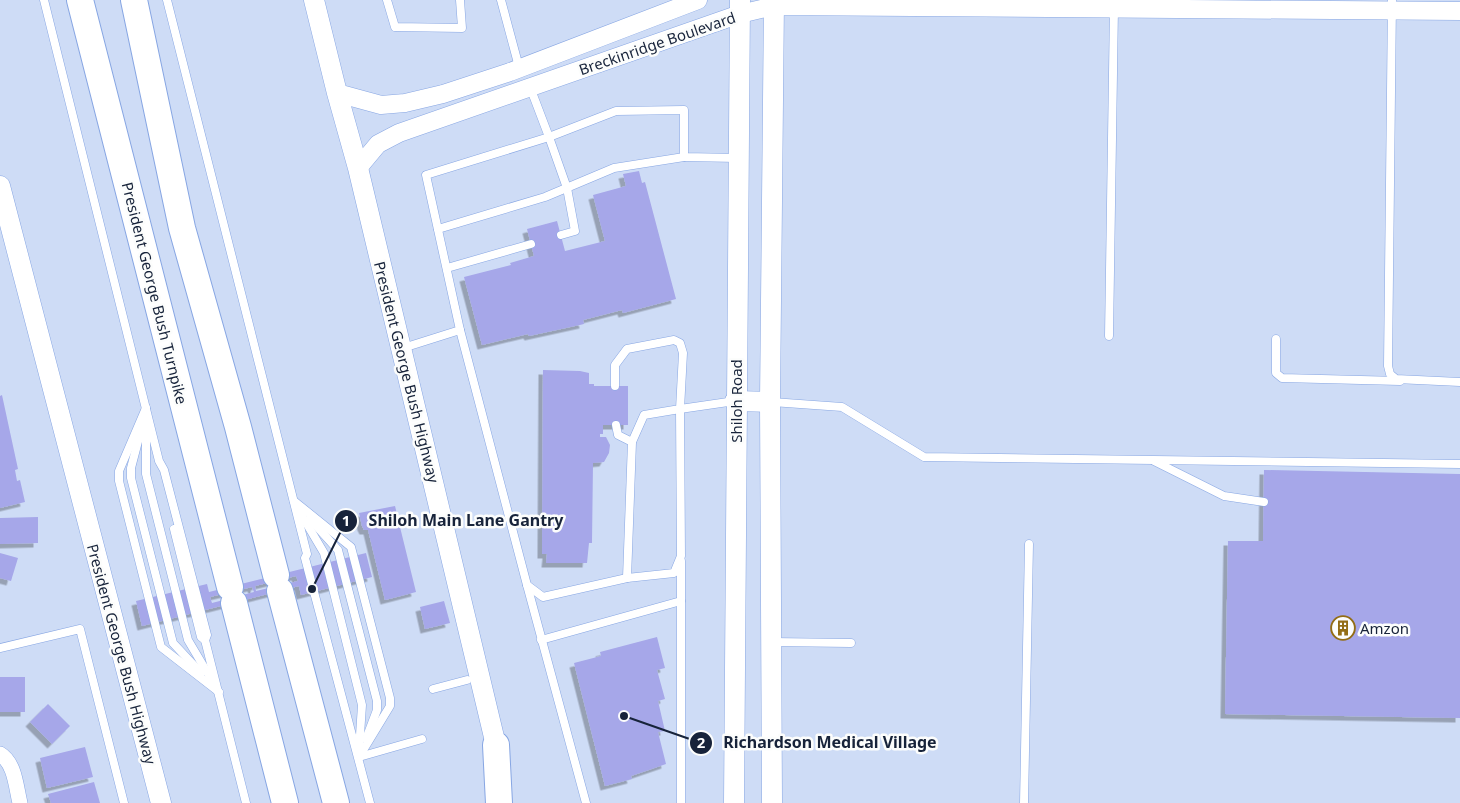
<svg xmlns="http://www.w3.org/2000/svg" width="1460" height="803" font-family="'Noto Sans',sans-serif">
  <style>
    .building { fill: #a6a7e9; fill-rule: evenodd; filter: url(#shadow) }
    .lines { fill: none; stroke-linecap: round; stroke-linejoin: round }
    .service-casing { stroke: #87a6e3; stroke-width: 9 }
    .minor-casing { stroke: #87a6e3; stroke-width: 16 }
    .tertiary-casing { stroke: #87a6e3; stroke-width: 19 }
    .secondary-casing { stroke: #87a6e3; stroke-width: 21 }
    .motorway-casing { stroke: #87a6e3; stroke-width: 28 }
    .service { stroke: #fff; stroke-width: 8 }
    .minor { stroke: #fff; stroke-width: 15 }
    .tertiary { stroke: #fff; stroke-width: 18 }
    .secondary { stroke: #fff; stroke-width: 20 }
    .motorway { stroke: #fff; stroke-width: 26 }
    .labels { text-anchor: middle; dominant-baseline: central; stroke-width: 5; stroke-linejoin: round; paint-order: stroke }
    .street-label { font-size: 15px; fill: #17233a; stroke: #fcfdfc }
    .poi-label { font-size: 15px; fill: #17233a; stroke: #fcfdfc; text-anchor: start }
    .leader { fill: none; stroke: #17233a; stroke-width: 2 }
    .callout-dot { fill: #17233a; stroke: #fcfdfc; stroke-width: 2 }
    .mark-label { font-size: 15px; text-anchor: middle; font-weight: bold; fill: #fff }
    .callout-label { font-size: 16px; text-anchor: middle; font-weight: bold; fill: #17233a; stroke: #fcfdfc; stroke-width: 5; stroke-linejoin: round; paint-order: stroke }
  </style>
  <defs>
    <filter id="shadow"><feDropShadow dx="-4.5" dy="4.5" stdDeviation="0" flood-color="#0004"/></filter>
  </defs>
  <rect width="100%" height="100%" fill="#cedcf6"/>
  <g class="building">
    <polygon points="639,171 642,183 645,182 676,299 623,313 622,310 583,320 584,324 529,336 528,334 482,345 464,277 511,265 510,263 534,256 527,229 557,221 565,251 605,241 593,195 626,186 623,174"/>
    <polygon points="543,370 580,371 589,373 589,384 594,384 594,386 628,386 628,425 603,425 603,434 600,434 600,437 606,437 610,445 609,453 604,462 593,463 592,543 589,543 587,563 546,563 547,554 542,554"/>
    <polygon points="2,395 18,469 15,470 17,481 20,480 25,502 0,508 0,396"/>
    <polygon points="1264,470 1460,474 1460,718 1225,714 1228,541 1263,541"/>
    <polygon points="395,506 398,518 402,522 400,527 416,592 385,600 368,530 364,530 362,526 359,513"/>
    <polygon points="38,517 38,543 0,544 0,518"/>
    <polygon points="0,553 18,558 11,581 0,578"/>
    <path d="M366 553 372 577 301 595 299 586 142 626 136 601 207 584 209 592ZM296 576 298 581 256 591 255 586ZM252 587 254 592 212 603 210 597Z"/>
    <polygon points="444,601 450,623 425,629 420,607"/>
    <polygon points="657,637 665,668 657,670 665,699 658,701 665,731 658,732 666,764 631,776 632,779 605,786 574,663 601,656 600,652"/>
    <rect x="0" y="677" width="25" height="35"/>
    <polygon points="48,704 70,726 52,744 30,722"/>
    <polygon points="85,747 93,777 47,788 40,758"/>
    <polygon points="94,782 100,803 51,803 48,794"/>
  </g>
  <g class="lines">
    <g class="service-casing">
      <g id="service">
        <polyline points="44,0 159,461 164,470 207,635 205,640 246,803"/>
        <polyline points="167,0 307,554 305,558 370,803"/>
        <polyline points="387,0 395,27 462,28 460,0"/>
        <polyline points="501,0 519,67"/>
        <polyline points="1392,0 1388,366 1390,374 1396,379 1460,382"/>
        <polyline points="438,229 545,197 614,168 684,157"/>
        <polyline points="561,235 575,231 567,188 549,137 616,111 684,110 684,157 738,158"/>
        <polyline points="447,268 531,244"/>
        <polyline points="460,330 527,585 543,597 627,578 674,573 681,556 680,409 735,401"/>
        <polyline points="1109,336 1114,7"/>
        <polyline points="1276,339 1276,373 1282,378 1400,381"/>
        <polyline points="403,348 460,330 426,175 549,137 530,87"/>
        <polyline points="615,386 615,365 627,349 674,340 680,343 683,353 680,409 644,415 632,442 627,578"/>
        <polyline points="772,402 842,407 924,457 1460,464"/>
        <polyline points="146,408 119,471 119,481 161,647 219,692"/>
        <polyline points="146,423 146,474 188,640 214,684"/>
        <polyline points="616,425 618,435 632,442"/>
        <polyline points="141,430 131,468 131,478 173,643 201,673"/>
        <polyline points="1154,461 1224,496 1264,502"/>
        <polyline points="294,501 351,547 390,698 390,706 359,757"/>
        <polyline points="298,509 324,553 362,705 359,750"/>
        <polyline points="310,519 338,550 377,701 377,710 366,739"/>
        <polyline points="174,529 201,637 205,640"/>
        <polyline points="527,585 586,803"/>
        <polyline points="541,640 681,601"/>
        <polyline points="771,642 851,643"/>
        <polyline points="0,648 80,629 124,803"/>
        <polyline points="433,689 467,680"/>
        <polyline points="359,757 422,739"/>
        <polyline points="681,803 681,561"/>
        <polyline points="1024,803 1029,544"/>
      </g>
    </g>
    <g class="minor-casing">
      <path id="minor" d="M0 754C15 763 16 787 20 803"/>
    </g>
    <g class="tertiary-casing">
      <g id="tertiary">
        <polyline points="337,93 381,105 405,103 443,94 510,72 698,0"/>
        <polyline points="358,168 378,144 399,133 740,14 774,6 1460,11"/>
      </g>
    </g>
    <g class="secondary-casing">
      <g id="secondary">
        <polyline points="314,0 337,93 358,168 499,758"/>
        <polyline points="0,186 161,803"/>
        <polyline points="735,401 770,402"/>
        <polyline points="734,803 740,0"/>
        <polyline points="772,803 770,402 774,0"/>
      </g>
    </g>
    <g class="motorway-casing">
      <g id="motorway">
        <polyline points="80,0 230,587"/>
        <polyline points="134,0 182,228 238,427 276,575"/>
        <polyline points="280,591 336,803"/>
        <polyline points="234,603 285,803"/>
        <polyline points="496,745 499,803"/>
      </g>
    </g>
    <use href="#service" class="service"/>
    <use href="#minor" class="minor"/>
    <use href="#tertiary" class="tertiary"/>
    <use href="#secondary" class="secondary"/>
    <use href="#motorway" class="motorway"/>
  </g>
  <defs>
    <g id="building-ring" transform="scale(1.25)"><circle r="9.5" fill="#fcfdfc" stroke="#936d15" stroke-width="1.5"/><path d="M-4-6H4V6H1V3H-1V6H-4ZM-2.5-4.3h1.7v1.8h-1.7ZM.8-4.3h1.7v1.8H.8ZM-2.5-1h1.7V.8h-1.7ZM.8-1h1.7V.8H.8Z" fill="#936d15"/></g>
  </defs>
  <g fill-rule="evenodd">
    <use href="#building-ring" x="1343" y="628"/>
  </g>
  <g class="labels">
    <g class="street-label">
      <text transform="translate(657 43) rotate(-19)">Breckinridge Boulevard</text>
      <text transform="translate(155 293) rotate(76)">President George Bush Turnpike</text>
      <text transform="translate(407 372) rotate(76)">President George Bush Highway</text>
      <text transform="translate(736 401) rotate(-90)">Shiloh Road</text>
      <text transform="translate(122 654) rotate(75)">President George Bush Highway</text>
    </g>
    <g class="poi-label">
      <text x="1360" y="628">Amzon</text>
    </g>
  </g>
  <path class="leader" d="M312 589L346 521M624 716L701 743"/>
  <g class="callout-dot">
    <circle cx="312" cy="589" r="5"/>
    <circle cx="624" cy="716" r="5"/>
    <circle cx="346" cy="521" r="12"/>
    <circle cx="701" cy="743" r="12"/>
  </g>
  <g class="mark-label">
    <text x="346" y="526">1</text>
    <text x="701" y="748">2</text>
  </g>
  <g class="callout-label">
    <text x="466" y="526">Shiloh Main Lane Gantry</text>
    <text x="830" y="748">Richardson Medical Village</text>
  </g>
</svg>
